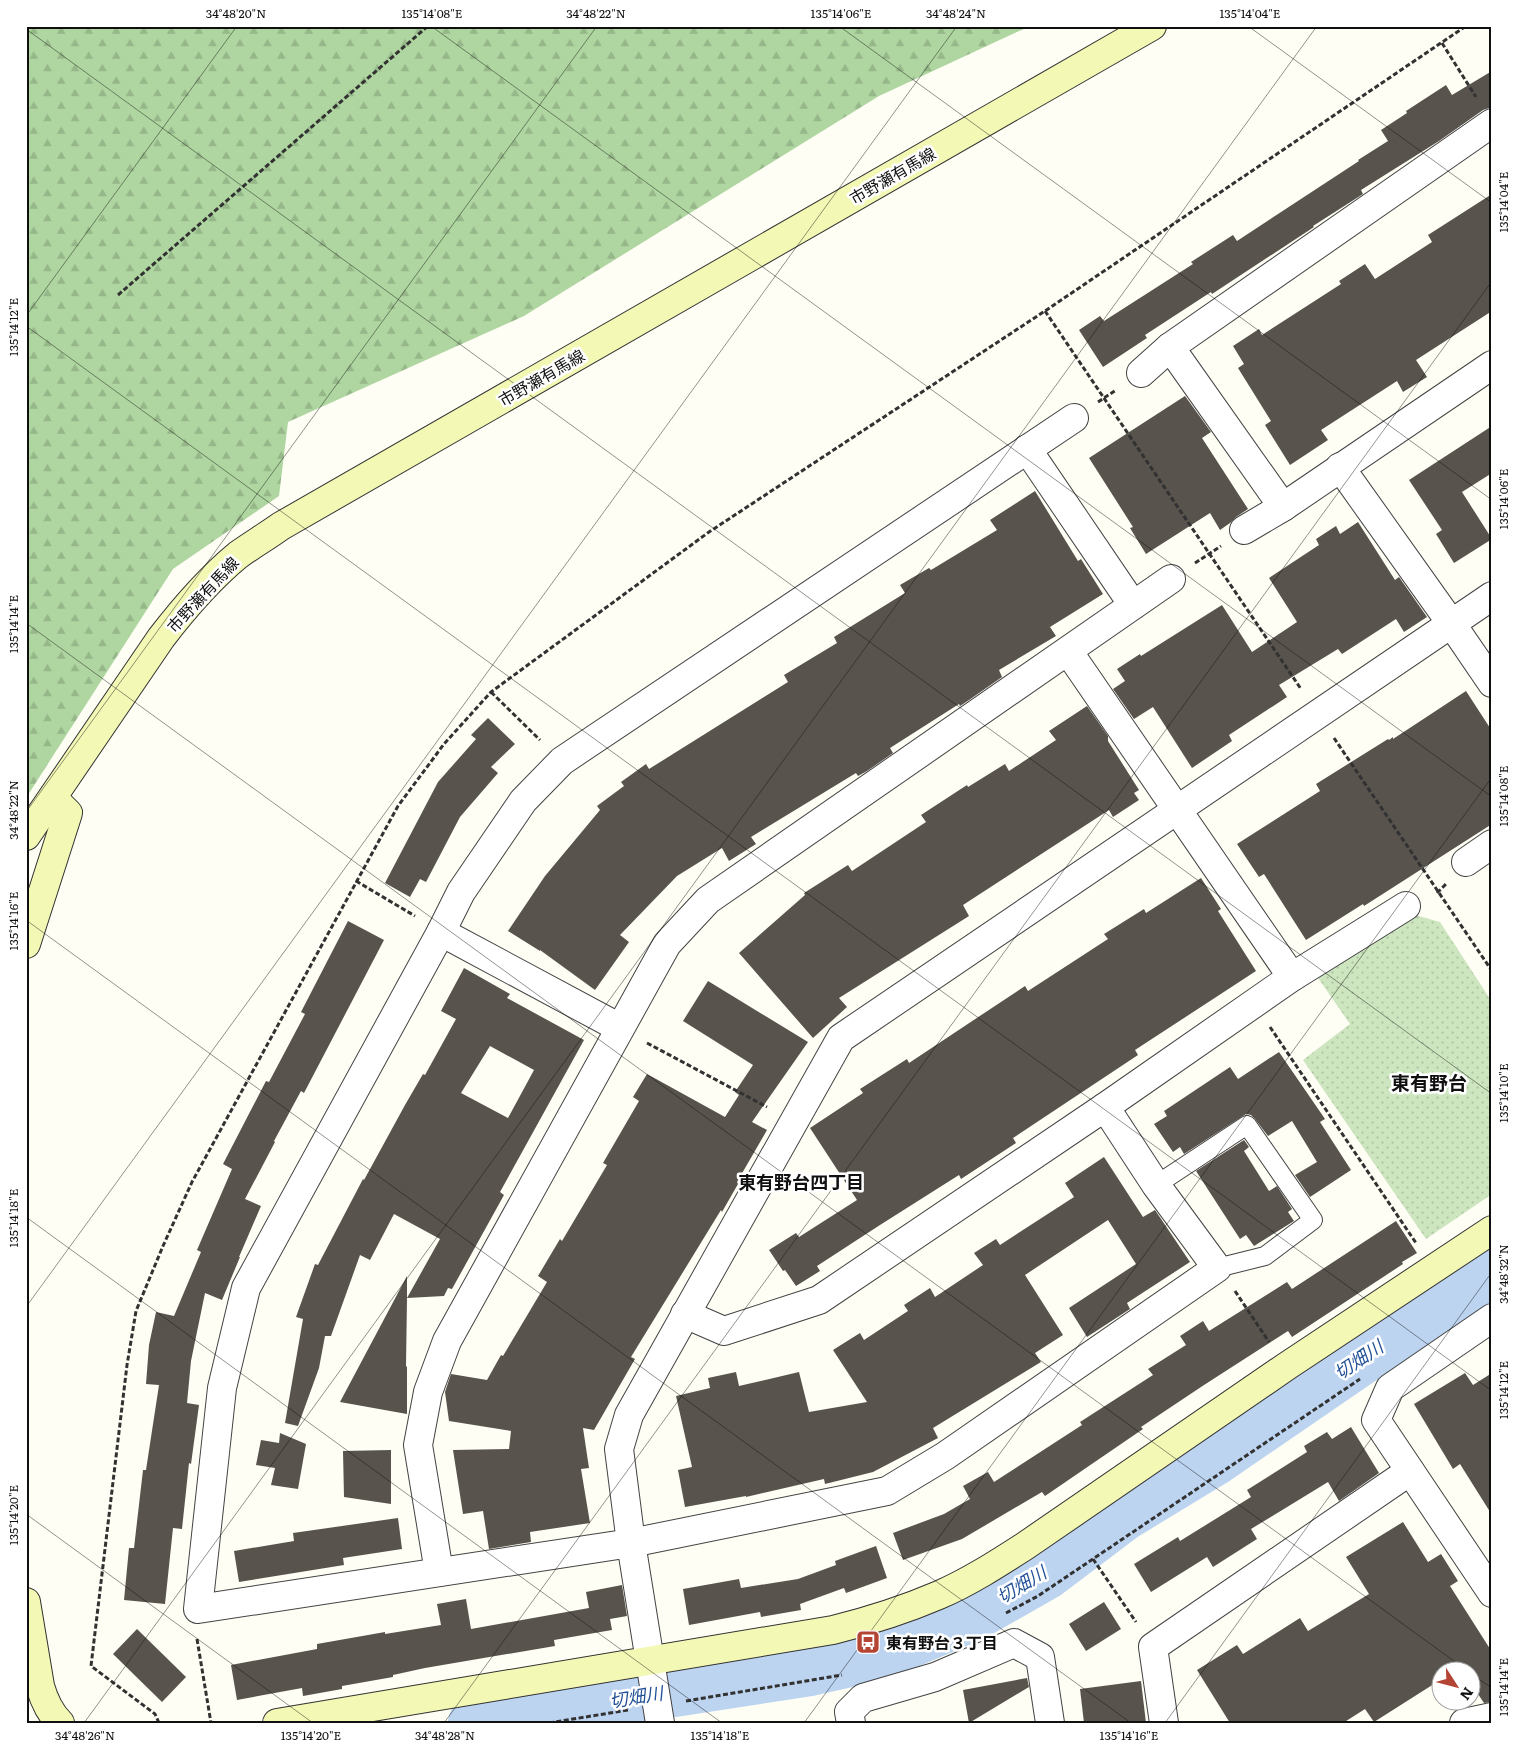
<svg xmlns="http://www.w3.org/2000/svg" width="1518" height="1749" font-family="Literata,'Noto Sans JP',serif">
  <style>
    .forest { fill: url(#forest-firs) }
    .park { fill: url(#park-dots) }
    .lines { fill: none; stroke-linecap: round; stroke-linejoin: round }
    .river { stroke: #bdd4f1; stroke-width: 56 }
    .building { fill: #58534d; fill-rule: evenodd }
    .lane-casing { stroke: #434343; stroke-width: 20 }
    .street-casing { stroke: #434343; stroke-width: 30 }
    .secondary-casing { stroke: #323232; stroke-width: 30 }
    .path { stroke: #323232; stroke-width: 3; stroke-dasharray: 5 2.5; stroke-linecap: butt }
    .lane { stroke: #fff; stroke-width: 18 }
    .street { stroke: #fff; stroke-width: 28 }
    .secondary { stroke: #f4f8b5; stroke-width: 28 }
    .ticks { fill: none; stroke: #101010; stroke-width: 1; stroke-opacity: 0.45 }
    .labels { text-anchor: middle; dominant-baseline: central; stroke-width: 5; stroke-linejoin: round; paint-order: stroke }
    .street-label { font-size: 16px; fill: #101010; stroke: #fff }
    .poi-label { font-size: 16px; font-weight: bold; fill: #101010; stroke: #fff; text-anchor: start }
    .neighbourhood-label { font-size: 18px; font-weight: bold; fill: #101010; stroke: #fff }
    .water-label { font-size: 18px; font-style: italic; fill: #235197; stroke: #fff }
    .quarter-label { font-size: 19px; font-weight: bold; fill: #101010; stroke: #fff }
    .neatline { fill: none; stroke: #101010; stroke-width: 2 }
    .ticks-label { font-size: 12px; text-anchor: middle; fill: #101010 }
  </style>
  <defs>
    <pattern id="forest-firs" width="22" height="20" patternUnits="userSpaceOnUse" patternTransform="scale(1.25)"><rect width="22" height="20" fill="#afd6a0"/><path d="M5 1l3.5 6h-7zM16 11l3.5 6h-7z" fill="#96b789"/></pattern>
    <pattern id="park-dots" width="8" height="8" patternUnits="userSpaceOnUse" patternTransform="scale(1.25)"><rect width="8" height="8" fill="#cde6bf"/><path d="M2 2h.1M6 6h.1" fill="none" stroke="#afc4a3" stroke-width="1.8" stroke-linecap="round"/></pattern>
  </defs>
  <rect width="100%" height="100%" fill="#fefef4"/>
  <polygon class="forest" points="26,26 1030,26 879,96 524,316 288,422 279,496 173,569 26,798"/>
  <polygon class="park" points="1408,913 1440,922 1492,1002 1492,1194 1426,1239 1303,1060 1350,1024 1318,978"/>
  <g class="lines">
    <polyline class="river" points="476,1723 589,1702 810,1668 881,1652 973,1613 1045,1572 1123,1513 1215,1457 1492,1267"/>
  </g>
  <g class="building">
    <polygon points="1492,71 1492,107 1483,110 1439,141 1361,190 1363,194 1313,226 1314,227 1212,294 1211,292 1145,335 1147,338 1103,367 1079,330 1100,316 1104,321 1193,264 1191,262 1233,235 1237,241 1359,161 1358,160 1388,141 1381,130 1407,113 1406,111 1446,85 1452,95"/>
    <polygon points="1492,194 1492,311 1416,360 1427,377 1403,392 1397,381 1321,430 1328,440 1290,465 1265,425 1271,421 1238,368 1244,364 1233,346 1259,329 1262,335 1341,284 1339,281 1365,264 1375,279 1432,242 1428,235"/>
    <polygon points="1185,396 1211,432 1202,438 1248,509 1236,517 1230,523 1220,530 1210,513 1146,554 1130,528 1133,527 1089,458"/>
    <polygon points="1492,426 1492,473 1462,492 1492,539 1454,563 1436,534 1442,530 1409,480"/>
    <polygon points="1035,491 1078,561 1081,559 1103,594 1050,627 1056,636 999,670 1002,677 969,700 960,706 959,704 890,748 893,753 867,771 858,776 856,773 751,837 756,844 729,861 722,848 677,876 620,935 629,942 595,990 540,950 540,951 508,931 545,876 600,810 597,806 624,786 621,782 646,764 649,769 788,682 784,675 837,643 834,637 905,593 900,585 929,568 931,570 997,530 990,520"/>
    <polygon points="1358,522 1395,580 1399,577 1427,617 1404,632 1396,619 1342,654 1338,649 1279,685 1287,697 1229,735 1232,741 1192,768 1153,707 1134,719 1113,689 1125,681 1117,669 1140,654 1141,656 1222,605 1252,652 1297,622 1269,578 1319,545 1316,539 1336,526 1340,534"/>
    <polygon points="1466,691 1492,731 1492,824 1364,906 1363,904 1306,940 1264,874 1259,877 1237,844 1320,791 1316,784 1388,739 1389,740 1393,737 1393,739"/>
    <polygon points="1087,706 1108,736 1108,741 1139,790 1134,793 1139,800 1113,817 1109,810 963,905 969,916 839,998 847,1007 813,1038 739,953 805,895 804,893 848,865 852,871 926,822 921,815 967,785 968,787 1005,764 1009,771 1056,740 1049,731"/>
    <polygon points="488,718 515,744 491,767 498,773 460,817 426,882 420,879 410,897 385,883 438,782 476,739 471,735"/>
    <polygon points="1201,878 1221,909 1218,911 1256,971 1135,1050 1138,1055 1013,1138 1016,1143 961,1179 959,1175 880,1225 817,1266 820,1271 796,1286 785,1270 783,1271 769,1250 796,1233 799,1237 857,1200 810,1128 863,1093 860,1089 907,1059 909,1063 1025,986 1028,991 1108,939 1104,934 1144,909 1146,913"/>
    <polygon points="348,921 384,940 304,1093 301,1091 274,1141 275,1142 245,1199 261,1206 239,1257 240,1257 222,1300 205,1293 191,1361 187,1403 199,1405 191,1464 189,1463 182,1529 173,1528 165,1604 124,1600 129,1548 134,1548 143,1470 146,1470 159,1385 146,1384 149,1345 156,1312 174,1316 201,1252 197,1250 232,1169 223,1164 266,1081 269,1082 305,1014 301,1012"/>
    <path d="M464 968 510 994 507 998 584 1040 500 1192 504 1195 452 1289 448 1288 444 1296 407 1298 406 1366 407 1367V1414L340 1402 407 1276V1298L440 1239 394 1214 370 1260 360 1255 331 1336H325L319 1368 298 1426 285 1423 303 1319 296 1317 315 1264 318 1265 363 1179 364 1180 405 1105 423 1074 425 1075 456 1019 441 1011ZM490 1046 534 1070 508 1118 461 1093Z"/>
    <polygon points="708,981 808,1042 752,1122 767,1130 737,1182 738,1184 722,1212 721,1210 631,1357 635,1359 594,1430 583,1428 589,1468 581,1469 590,1523 530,1532 531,1542 489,1549 483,1511 463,1514 453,1450 509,1449 511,1431 449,1421 445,1392 451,1374 487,1380 501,1355 503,1356 547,1282 538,1276 560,1239 562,1241 607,1165 603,1163 639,1101 633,1097 647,1074 725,1117 739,1095 735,1092 753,1065 683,1021"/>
    <polygon points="1279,1052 1325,1119 1320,1122 1351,1170 1310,1197 1295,1175 1317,1162 1292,1121 1268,1136 1255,1119 1251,1115 1246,1114 1184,1154 1180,1147 1173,1152 1154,1124 1167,1116 1164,1111 1230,1067 1238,1079"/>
    <polygon points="1244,1140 1249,1147 1244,1151 1269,1191 1277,1186 1292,1209 1288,1212 1294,1221 1254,1246 1246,1235 1240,1239 1196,1171"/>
    <polygon points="1104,1157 1143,1217 1155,1210 1190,1262 1127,1303 1130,1309 1087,1337 1069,1308 1136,1264 1108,1220 1025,1275 1063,1335 1035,1353 1041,1362 933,1428 938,1438 873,1472 825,1484 824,1479 746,1497 746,1496 685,1507 678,1470 692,1467 676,1396 710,1388 708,1378 736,1372 739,1386 799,1372 809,1412 867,1402 833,1350 860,1333 864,1340 908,1311 904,1305 930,1288 935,1297 983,1265 974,1253 996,1239 1000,1245 1074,1197 1065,1183"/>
    <polygon points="1396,1221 1417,1253 1402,1262 1403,1264 1292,1337 1288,1331 1204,1385 1141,1427 1143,1429 1045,1496 1042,1492 962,1539 903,1560 893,1533 944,1514 970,1499 963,1486 988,1472 994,1482 1082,1425 1080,1422 1153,1375 1148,1369 1186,1345 1180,1336 1203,1321 1209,1331 1287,1282 1292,1289"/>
    <polygon points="1465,1373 1473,1385 1492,1373 1492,1515 1460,1464 1453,1469 1414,1404"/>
    <polygon points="1351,1427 1379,1473 1339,1501 1328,1482 1251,1529 1257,1539 1213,1567 1207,1557 1151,1592 1134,1564 1178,1537 1180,1541 1251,1497 1247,1490 1307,1452 1304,1446 1327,1432 1332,1439"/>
    <polygon points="280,1433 306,1444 298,1489 271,1485 275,1468 256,1465 261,1440 279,1443"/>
    <polygon points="391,1450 391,1504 344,1497 343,1451"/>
    <polygon points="398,1518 402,1549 343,1558 344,1565 239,1582 234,1551 294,1541 293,1533"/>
    <polygon points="1403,1522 1428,1562 1441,1554 1458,1581 1450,1586 1492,1652 1492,1702 1484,1703 1476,1691 1470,1695 1470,1672 1440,1672 1440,1688 1437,1682 1374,1722 1365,1709 1343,1723 1230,1723 1197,1670 1237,1645 1243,1654 1300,1618 1308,1631 1369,1594 1346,1557"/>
    <polygon points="876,1546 887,1578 846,1593 844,1588 800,1604 801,1610 761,1617 760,1612 689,1625 683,1589 739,1579 741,1588 798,1579 836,1565 835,1561"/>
    <polygon points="622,1585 627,1616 610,1619 612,1630 554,1640 555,1646 425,1668 393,1675 393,1677 342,1686 342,1689 303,1696 302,1688 237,1700 231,1665 317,1649 317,1644 385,1632 385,1634 441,1625 437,1604 466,1599 471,1629 589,1608 586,1592"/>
    <polygon points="1104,1602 1121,1629 1086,1651 1069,1624"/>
    <polygon points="137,1629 186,1677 162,1702 113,1654"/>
    <polygon points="1027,1678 1029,1687 969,1723 963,1690"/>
    <polygon points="1141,1681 1146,1723 1084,1723 1080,1689"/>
  </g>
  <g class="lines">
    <g class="lane-casing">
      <polyline id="lane" points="1156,1185 1247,1125 1313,1220 1265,1256 1217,1268"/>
    </g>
    <g class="street-casing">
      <g id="street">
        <polyline points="1170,347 1283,507"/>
        <polyline points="1141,373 1170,347 1492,123"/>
        <polyline points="1074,418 562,761 523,801 461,892 441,932 246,1288 222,1388 198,1609 631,1543 887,1491 945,1456 1217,1268 1156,1185 1105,1107"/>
        <polyline points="1027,449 1133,605"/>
        <polyline points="1340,467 1451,623 1492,683"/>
        <polyline points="1244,530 1283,507 1492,365"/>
        <polyline points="1068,651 1292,977"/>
        <polyline points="1466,862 1492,844"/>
        <polyline points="441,932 620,1028"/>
        <polyline points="685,1314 724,1331 819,1300 1105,1107 1292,977 1406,906"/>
        <polyline points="1492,1318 1390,1388 1376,1420 1492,1593"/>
        <polyline points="439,1572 418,1445 428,1392 447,1341 667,944 708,900 1171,579"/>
        <polyline points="660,1723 631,1543 619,1449 629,1415 841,1038 1492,596"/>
        <polyline points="851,1723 849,1712 863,1698 935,1677 1014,1643 1040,1657 1050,1723"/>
        <polyline points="1164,1723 1153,1647 1410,1471"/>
        <polyline points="1464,1723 1492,1717"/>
      </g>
    </g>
    <g class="secondary-casing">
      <g id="secondary">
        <path d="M26 836 161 638C184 608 209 579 238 555 252 545 267 536 281 526L1152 26"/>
        <polyline points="26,944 68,813 53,798"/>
        <path d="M26 1602 40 1686C44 1700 49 1712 60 1723"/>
        <path d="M277 1723 833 1630C869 1621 904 1610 939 1595 969 1582 997 1564 1025 1546L1287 1366 1492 1230"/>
      </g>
    </g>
    <g class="path">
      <polyline points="1442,43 1476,97"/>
      <polyline points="118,295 428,26"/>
      <polyline points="1045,311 1301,689"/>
      <polyline points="1098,402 1116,390"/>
      <polyline points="1195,563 1221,546"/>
      <polyline points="491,692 540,740"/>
      <polyline points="1334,738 1492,971"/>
      <polyline points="356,881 415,916"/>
      <polyline points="1437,893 1447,883"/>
      <polyline points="1270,1027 1416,1243"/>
      <polyline points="647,1043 767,1107"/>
      <polyline points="1235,1291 1269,1342"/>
      <polyline points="1093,1559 1136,1622"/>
      <polyline points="1006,1613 1038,1596 1360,1379"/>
      <polyline points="197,1639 211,1723"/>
      <polyline points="686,1701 842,1675"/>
      <polyline points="159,1723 155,1714 91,1666 127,1365 136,1311 163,1246 192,1182 398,806 444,744 491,692 709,532 1045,311 1466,26"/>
      <polyline points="549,1723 628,1710"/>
    </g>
    <use href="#lane" class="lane"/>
    <use href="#street" class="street"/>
    <use href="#secondary" class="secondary"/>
  </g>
  <path class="ticks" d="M431 26 1492 797M839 26 1492 500M1248 26 1492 203M26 29 1492 1094M26 316 237 26M26 326 1492 1391M26 623 1469 1672M26 812 597 26M26 920 1131 1723M26 1217 722 1723M26 1307 957 26M26 1514 313 1723M1470 1673 1492 1688M84 1723 1317 26M444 1723 1492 281M804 1723 1492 777M1165 1723 1492 1272"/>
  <defs>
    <g id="bus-square" transform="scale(1.25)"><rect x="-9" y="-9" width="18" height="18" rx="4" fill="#b44434" stroke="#fff"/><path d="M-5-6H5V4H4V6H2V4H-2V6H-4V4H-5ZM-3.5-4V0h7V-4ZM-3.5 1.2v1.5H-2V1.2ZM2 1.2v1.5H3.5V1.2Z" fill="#fff"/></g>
  </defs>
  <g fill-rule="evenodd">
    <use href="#bus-square" x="868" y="1642"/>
  </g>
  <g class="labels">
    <g class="street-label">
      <text transform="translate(892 175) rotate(-30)">市野瀬有馬線</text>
      <text transform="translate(541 377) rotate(-30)">市野瀬有馬線</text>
      <text transform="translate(202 594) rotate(-47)">市野瀬有馬線</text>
    </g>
    <g class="poi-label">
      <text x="886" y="1642">東有野台３丁目</text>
    </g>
    <g class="neighbourhood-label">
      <text x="801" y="1181">東有野台四丁目</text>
    </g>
    <g class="water-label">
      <text transform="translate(1358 1359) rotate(-34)">切畑川</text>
      <text transform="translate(1021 1584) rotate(-31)">切畑川</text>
      <text transform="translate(636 1696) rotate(-9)">切畑川</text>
    </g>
    <g class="quarter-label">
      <text x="1429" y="1082">東有野台</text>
    </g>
  </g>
  <rect width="1518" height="1749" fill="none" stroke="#ffffff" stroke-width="55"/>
  <g transform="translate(1456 1686) rotate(126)"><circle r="24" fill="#ffffff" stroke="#9f9f9f"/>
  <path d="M0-4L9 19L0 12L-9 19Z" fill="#b44434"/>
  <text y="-8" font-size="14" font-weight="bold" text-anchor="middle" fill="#101010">N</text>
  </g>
  <rect x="28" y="28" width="1462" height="1694" class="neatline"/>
  <g class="ticks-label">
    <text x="236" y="18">34°48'20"N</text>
    <text x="432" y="18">135°14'08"E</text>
    <text x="596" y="18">34°48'22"N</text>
    <text x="841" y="18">135°14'06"E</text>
    <text x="956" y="18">34°48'24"N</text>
    <text x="1250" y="18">135°14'04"E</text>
    <text transform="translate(1504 202) rotate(-90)" y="4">135°14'04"E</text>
    <text transform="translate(14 327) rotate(-90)" y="4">135°14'12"E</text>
    <text transform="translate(1504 499) rotate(-90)" y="4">135°14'06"E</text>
    <text transform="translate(14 624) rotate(-90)" y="4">135°14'14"E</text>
    <text transform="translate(1504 796) rotate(-90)" y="4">135°14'08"E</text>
    <text transform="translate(14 810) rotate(-90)" y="4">34°48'22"N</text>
    <text transform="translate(14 921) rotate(-90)" y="4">135°14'16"E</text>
    <text transform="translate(1504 1093) rotate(-90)" y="4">135°14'10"E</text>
    <text transform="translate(14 1218) rotate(-90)" y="4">135°14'18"E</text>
    <text transform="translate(1504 1274) rotate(-90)" y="4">34°48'32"N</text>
    <text transform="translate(1504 1390) rotate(-90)" y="4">135°14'12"E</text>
    <text transform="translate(14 1515) rotate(-90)" y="4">135°14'20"E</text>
    <text transform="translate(1504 1687) rotate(-90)" y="4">135°14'14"E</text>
    <text x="85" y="1740">34°48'26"N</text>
    <text x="311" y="1740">135°14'20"E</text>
    <text x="445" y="1740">34°48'28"N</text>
    <text x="720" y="1740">135°14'18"E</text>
    <text x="1129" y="1740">135°14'16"E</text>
  </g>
</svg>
